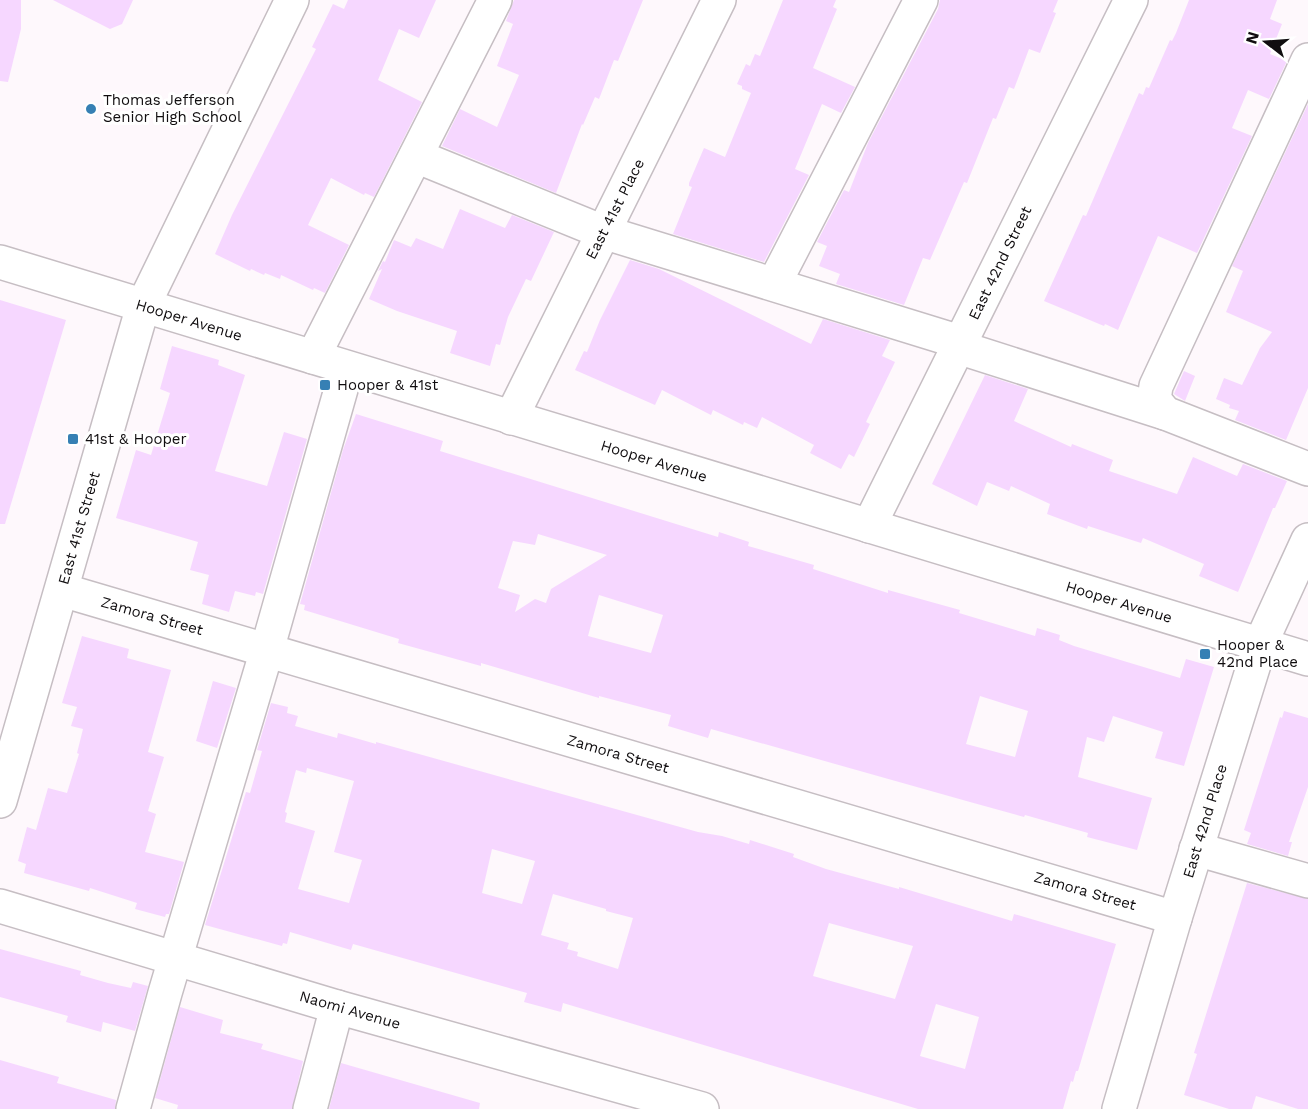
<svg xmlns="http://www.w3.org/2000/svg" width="1308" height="1109" font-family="'Work Sans',sans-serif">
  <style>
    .building { fill: #f6d7ff; fill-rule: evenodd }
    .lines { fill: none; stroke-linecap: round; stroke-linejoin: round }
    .minor-casing { stroke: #c6bec3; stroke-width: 36 }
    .minor { stroke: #fff; stroke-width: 33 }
    .poi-dot { fill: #3680b4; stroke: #fff; stroke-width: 2 }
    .labels { text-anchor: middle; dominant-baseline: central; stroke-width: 6; stroke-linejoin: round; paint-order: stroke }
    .poi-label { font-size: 15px; fill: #100d0f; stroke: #fff; text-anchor: start }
    .street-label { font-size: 15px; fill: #100d0f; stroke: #fff }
  </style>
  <rect width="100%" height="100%" fill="#fef8fc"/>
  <g class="building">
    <polygon points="0,0 21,0 21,29 8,82 0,81"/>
    <polygon points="53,0 133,0 122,24 110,29"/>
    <polygon points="348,0 436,0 419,38 399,29 378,80 422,102 374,197 365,193 364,195 331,178 308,225 349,245 325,293 314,288 313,290 281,275 280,279 265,273 264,275 251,269 250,271 215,254 232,215 316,49 312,47 333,4 344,9"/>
    <polygon points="514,0 643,0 618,61 614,60 599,99 595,97 583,125 582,124 556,193 442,146 460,109 497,127 519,75 497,66 513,24 506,21"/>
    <polygon points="783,0 836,0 833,7 837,9 813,68 855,87 841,113 822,104 795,169 809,175 764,262 673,234 692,187 689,186 689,183 704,148 725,157 751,93 742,89 742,86 737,84 746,64 750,66 755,54 760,56"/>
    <polygon points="940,0 1058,0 1053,12 1056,13 1040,53 1029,49 1014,89 1009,87 996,119 993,118 967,183 964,182 930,260 923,258 904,305 836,284 840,274 819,266 827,246 817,242 844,190 849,192 868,143 938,9"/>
    <polygon points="1189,0 1277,0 1270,19 1282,24 1270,54 1287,61 1269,99 1248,90 1232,128 1252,136 1197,253 1158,236 1118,330 1105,324 1104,326 1044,301 1083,215 1086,216 1139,93 1143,95 1146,87 1149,88 1170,40 1172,41 1176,33"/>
    <polygon points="1308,104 1308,388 1286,440 1235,420 1239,411 1229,408 1230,405 1216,399 1224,378 1242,385 1260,348 1272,332 1226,312 1243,271 1232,266"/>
    <polygon points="460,209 505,228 512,215 554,232 531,281 526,279 508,317 500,345 496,344 490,366 450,353 457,331 397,311 369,299 382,269 378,271 383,261 385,262 394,240 411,247 416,238 443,249"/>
    <polygon points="630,260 659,269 811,344 823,319 890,340 882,356 895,362 866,422 870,424 854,457 849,454 841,469 810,453 814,445 762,417 757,428 744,422 743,425 713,410 711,415 662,390 655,405 575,370 584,351 587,352 600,320"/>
    <polygon points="0,300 66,320 5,524 0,524"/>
    <polygon points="172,346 219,360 218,365 245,375 215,471 267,486 284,432 307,439 263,594 256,592 255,596 235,591 229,612 202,604 209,575 190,570 198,542 116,518 136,450 151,455 170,393 160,389"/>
    <polygon points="1184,371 1195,376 1185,401 1174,394"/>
    <polygon points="985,375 1028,389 1014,421 1071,447 1072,444 1113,460 1109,471 1177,494 1193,457 1237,476 1243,464 1287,481 1275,508 1273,508 1238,592 1199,576 1204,564 1143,538 1141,543 1088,526 1087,529 1047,514 1050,504 1011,486 1009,491 987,482 977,506 932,484"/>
    <path d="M356 414 443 441 440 451 718 537 719 532 749 542 748 546 814 565 813 569 888 593V590L960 610 959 613 1035 636 1037 628 1060 635 1059 640 1074 646 1180 678 1186 659 1214 667 1184 766 1155 758 1163 732 1113 716 1104 742 1087 737 1078 777 1152 798 1137 850 1087 837 1088 833 1025 815 1024 817 970 802 711 729 708 738 668 726 671 715 599 696V698L481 663V666L398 643 399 639 304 610 305 605 300 604 343 450ZM538 534 607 555 551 589 546 603 535 599 515 612 520 595 498 588 513 541 535 545ZM599 595 663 615 651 653 588 636ZM980 696 1028 711 1015 757 966 744Z"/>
    <polygon points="82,636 129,649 127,658 171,670 148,752 164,757 148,811 156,814 145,852 184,862 169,914 166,914 165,917 135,909 137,903 90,888 89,891 24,873 26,864 18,861 27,827 36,830 48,788 67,793 79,754 77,753 83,729 71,726 77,707 62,703"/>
    <polygon points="213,681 236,688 217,748 196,741"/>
    <path d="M271 703 288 707 287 713 298 716 295 726 337 738 338 733 376 744V742L698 832 722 836 749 844 750 840 794 854 793 857 826 869 899 889V887L1012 921 1014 914 1116 944 1078 1071H1076L1073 1082 1071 1081 1063 1109H918L563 1003 561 1012 524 1002 527 993 353 944 351 950 290 932 287 944 283 943 282 946 205 925 246 792 250 793 262 751 257 750ZM307 768 354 781 334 852 362 860 349 903 298 889 315 831 285 822 287 813 285 812 296 770 306 773ZM492 849 535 861 522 904 482 893ZM553 894 606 909V911L633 918 618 969 577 956 578 952 567 949 569 943 541 935ZM829 923 913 946 895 999 813 976ZM936 1004 979 1017 965 1069 920 1056Z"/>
    <polygon points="1284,711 1308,718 1308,787 1289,842 1292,842 1288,856 1247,844 1251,833 1244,830 1280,717 1282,718"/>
    <polygon points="1247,883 1308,899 1308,1109 1298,1109 1256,1096 1252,1109 1229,1109 1184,1095 1197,1054 1194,1053"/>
    <polygon points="0,949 81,971 80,975 108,983 131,988 133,982 148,986 135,1031 103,1022 101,1032 66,1022 68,1016 0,997"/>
    <polygon points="180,1007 223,1020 220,1033 263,1044 261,1049 303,1061 292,1109 177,1109 178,1105 155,1098"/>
    <polygon points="0,1060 59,1077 57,1083 116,1100 115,1109 0,1109"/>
    <polygon points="341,1063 480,1103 479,1109 329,1109"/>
  </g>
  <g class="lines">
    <g class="minor-casing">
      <g id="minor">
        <polyline points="1308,60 1156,386 1154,400 1165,413 1308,469"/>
        <polyline points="416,156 603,232 960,342"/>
        <polyline points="0,262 1308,659"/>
        <polyline points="774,284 921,0"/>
        <polyline points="958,347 1165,413"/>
        <polyline points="313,357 495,0"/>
        <polyline points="511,418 719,0"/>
        <polyline points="869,526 1131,0"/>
        <polyline points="62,590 1175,918"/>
        <polyline points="0,801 143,306 292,0"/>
        <polyline points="1196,849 1308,881"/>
        <polyline points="0,906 337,1007 702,1109"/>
        <polyline points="133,1109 165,993 267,650 347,368"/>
        <polyline points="310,1109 337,1007"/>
        <polyline points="1119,1109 1175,918 1260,645 1308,540"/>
      </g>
    </g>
    <use href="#minor" class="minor"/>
  </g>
  <g class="poi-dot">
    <circle cx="91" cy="109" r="6"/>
    <rect x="319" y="379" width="12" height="12" rx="3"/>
    <rect x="67" y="433" width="12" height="12" rx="3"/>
    <rect x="1199" y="648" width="12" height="12" rx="3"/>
  </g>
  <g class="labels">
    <g class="poi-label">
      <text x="103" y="100">Thomas Jefferson<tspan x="103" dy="17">Senior High School</tspan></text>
      <text x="337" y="385">Hooper &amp; 41st</text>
      <text x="85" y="439">41st &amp; Hooper</text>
      <text x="1217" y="645">Hooper &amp;<tspan x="1217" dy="17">42nd Place</tspan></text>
    </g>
    <g class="street-label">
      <text transform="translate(615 209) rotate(-63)">East 41st Place</text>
      <text transform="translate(1000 263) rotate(-64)">East 42nd Street</text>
      <text transform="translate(189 320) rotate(17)">Hooper Avenue</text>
      <text transform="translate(654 461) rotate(17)">Hooper Avenue</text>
      <text transform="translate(79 528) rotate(-74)">East 41st Street</text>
      <text transform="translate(1119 602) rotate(17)">Hooper Avenue</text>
      <text transform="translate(152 616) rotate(16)">Zamora Street</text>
      <text transform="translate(618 754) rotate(16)">Zamora Street</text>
      <text transform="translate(1205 821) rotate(-73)">East 42nd Place</text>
      <text transform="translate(1085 891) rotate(16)">Zamora Street</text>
      <text transform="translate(350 1010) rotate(16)">Naomi Avenue</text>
    </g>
  </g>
  <g transform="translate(1266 42) rotate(287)" stroke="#ffffff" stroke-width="4.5" paint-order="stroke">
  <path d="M0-4.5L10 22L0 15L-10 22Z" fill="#100d0f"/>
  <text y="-9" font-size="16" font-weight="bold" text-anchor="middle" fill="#100d0f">N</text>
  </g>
</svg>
